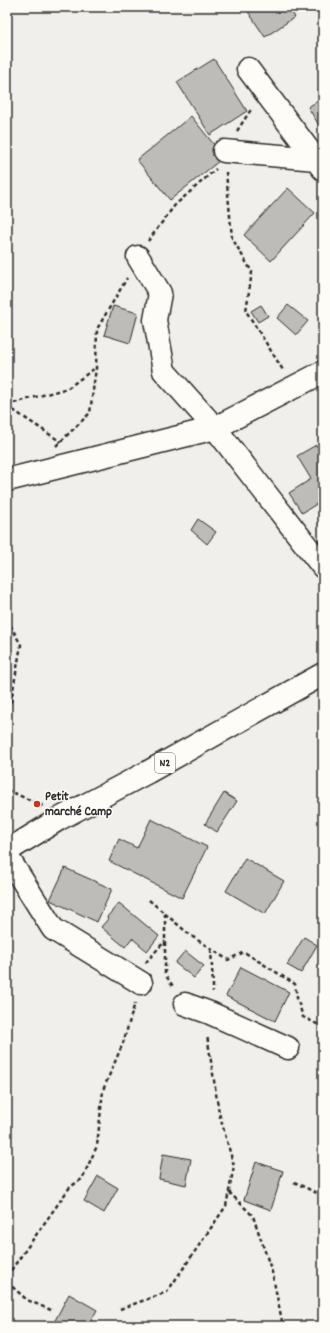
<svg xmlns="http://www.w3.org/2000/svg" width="330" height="1333" font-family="Dekko,sans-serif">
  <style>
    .building { fill: #bdbcb8; stroke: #2b2b2b }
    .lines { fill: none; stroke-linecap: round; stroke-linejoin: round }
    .street-casing { stroke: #2b2b2b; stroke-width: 25 }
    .highway-casing { stroke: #2b2b2b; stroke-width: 25 }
    .path { stroke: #2b2b2b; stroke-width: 2.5; stroke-dasharray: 4 3; stroke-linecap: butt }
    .street { stroke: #fdfcf7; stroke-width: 22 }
    .highway { stroke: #fdfcf7; stroke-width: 22 }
    .poi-dot { fill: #c8321e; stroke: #fdfcf7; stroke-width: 1.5 }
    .labels { text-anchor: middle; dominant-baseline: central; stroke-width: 3; stroke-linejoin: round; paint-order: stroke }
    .shield { fill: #fdfcf7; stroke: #6a6a68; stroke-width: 1 }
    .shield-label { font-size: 12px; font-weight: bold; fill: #2b2b2b }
    .poi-label { font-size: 13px; font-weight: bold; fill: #2b2b2b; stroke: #fdfcf7; text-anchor: start }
  </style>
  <rect width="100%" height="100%" fill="#f0efeb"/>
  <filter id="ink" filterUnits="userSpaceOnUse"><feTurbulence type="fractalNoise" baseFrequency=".025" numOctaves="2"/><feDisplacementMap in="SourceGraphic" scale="8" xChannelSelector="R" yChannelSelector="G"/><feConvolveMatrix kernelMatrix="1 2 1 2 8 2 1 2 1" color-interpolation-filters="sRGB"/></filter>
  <g filter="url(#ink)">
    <g class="building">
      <polygon points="245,7 288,7 295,17 265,37"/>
      <polygon points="214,59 247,111 210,135 177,82"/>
      <polygon points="323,98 323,132 308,107"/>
      <polygon points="191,116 224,157 170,200 137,160"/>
      <polygon points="288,188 315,213 271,261 244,235"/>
      <polygon points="261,305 268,316 258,322 251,311"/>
      <polygon points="288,305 308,321 296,335 277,318"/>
      <polygon points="113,306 138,313 130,343 104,335"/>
      <polygon points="316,445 323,455 323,500 302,513 289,493 311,479 297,456"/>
      <polygon points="198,519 216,532 207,544 191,530"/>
      <polygon points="323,520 323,529 319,523"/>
      <polygon points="224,793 237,801 217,832 205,824"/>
      <polygon points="151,819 207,847 182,898 109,861 119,839 137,848"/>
      <polygon points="245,858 284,881 265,914 226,891"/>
      <polygon points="65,868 112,889 97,922 50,900"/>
      <polygon points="119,903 159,936 147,951 132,938 125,947 101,927 108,919 107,917"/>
      <polygon points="304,937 317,945 301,973 287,965"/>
      <polygon points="185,951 204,966 194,978 175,963"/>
      <polygon points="241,967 289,992 275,1021 226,996"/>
      <polygon points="163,1154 191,1159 186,1185 159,1179"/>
      <polygon points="256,1162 283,1171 271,1210 244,1200"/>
      <polygon points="98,1176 118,1188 104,1213 84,1201"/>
      <polygon points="69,1294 97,1310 88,1326 52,1326"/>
    </g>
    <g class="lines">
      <g class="street-casing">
        <g id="street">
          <polyline points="248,69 323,169"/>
          <polyline points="224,151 316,159"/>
          <polyline points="323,372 215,428 323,567"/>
          <polyline points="7,480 215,428 164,371 155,320 160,293 138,257"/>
          <polyline points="7,856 53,929 141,983"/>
          <polyline points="185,1004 210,1013 288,1048"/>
        </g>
      </g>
      <g class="highway-casing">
        <polyline id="highway" points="7,851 59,819 148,772 323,674"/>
      </g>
      <g class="path">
        <polyline points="237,131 252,108"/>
        <polyline points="226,172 232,238 252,272 246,311 283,370"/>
        <polyline points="148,241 175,205 216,169"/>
        <polyline points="7,405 68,388 95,368"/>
        <polyline points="7,406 61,442"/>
        <polyline points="56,446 90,413 96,368 97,329 127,278"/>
        <polyline points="7,619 21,645 11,701 7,710"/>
        <polyline points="7,790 43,806"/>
        <polyline points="149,900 190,935 228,960 244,952 295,984 297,998 303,1017 323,1027"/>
        <polyline points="165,914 165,974 174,988"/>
        <polyline points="211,949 213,986 213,992"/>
        <polyline points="146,963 147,961 165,941"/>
        <polyline points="294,1182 323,1196"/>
        <polyline points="229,1192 253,1216 272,1272 283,1326"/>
        <polyline points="7,1276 70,1187 82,1179 97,1146 103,1090 123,1043 135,1003"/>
        <polyline points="7,1282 27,1300 51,1310"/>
        <polyline points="120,1309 167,1292 226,1206 234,1166 219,1113 207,1035"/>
      </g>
      <use href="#street" class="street"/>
      <use href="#highway" class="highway"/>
    </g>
  </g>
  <circle class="poi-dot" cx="37" cy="804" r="4"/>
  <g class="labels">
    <rect class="shield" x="155" y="753" width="20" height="20" rx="3"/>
    <g class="shield-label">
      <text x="165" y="763">N2</text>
    </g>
    <g class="poi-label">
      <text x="45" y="797">Petit<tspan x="45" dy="15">marché Camp</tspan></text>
    </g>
  </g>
  <rect width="330" height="1333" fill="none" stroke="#fdfcf7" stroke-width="24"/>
  <rect x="12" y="12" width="306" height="1309" fill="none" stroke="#2b2b2b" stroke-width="1.5" filter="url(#ink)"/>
</svg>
